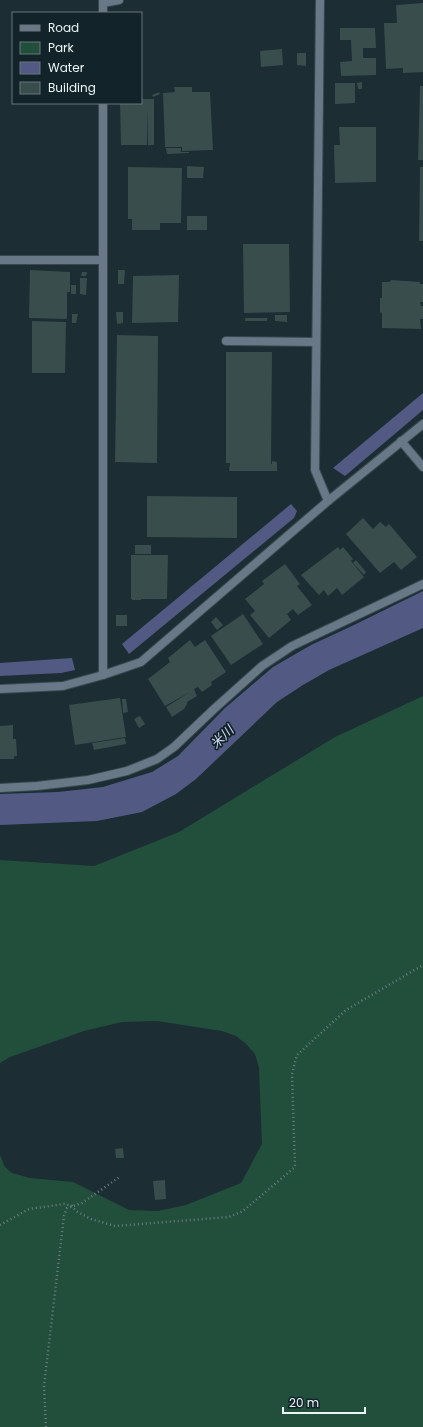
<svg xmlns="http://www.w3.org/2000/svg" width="423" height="1427" font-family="Poppins,'Noto Sans JP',sans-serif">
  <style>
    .green { fill: #214f3b }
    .water { fill: #525a83 }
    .building { fill: #394d4c }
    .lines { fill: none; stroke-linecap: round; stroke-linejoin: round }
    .service-casing { stroke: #39494f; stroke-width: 10 }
    .minor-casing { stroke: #39494f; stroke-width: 10 }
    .path { stroke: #6e7d82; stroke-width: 2.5; stroke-dasharray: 1 3; stroke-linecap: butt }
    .service { stroke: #687887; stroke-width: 8 }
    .minor { stroke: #687887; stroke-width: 8 }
    .labels { text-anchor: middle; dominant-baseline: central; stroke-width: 3.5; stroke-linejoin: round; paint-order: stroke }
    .water-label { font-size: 13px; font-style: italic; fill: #d8dffb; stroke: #122329 }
  </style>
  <rect width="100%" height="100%" fill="#1c2d33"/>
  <polygon class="green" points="423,696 423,1427 0,1427 0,1155 5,1167 12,1173 30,1178 73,1182 129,1210 158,1211 186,1205 241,1183 262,1144 259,1068 255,1054 246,1044 236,1036 222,1031 157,1021 122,1022 84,1031 10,1057 0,1063 0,860 94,866 179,832 335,737"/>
  <g class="water">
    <polygon points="423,393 423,410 345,476 333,468"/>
    <polygon points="291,504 297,511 294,518 129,654 122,644"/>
    <polygon points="423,591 423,628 329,670 303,685 277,702 196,779 176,794 142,812 97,821 0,825 0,794 58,792 103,787 152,772 178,756 225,708 273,667 311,645 354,625"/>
    <polygon points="72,658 75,670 61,673 0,676 0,663"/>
  </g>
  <g class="building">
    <polygon points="423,3 423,72 403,73 403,68 386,69 384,23 397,23 396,5"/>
    <polygon points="340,28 375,28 376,48 363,48 363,58 376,58 376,75 341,76 340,62 352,61 351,40 340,40"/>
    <polygon points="282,49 283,65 261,67 260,51"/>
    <polygon points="297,53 306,53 306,66 297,65"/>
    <polygon points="362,82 362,89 358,89 357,83"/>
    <polygon points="335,83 355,83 355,103 335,104"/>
    <polygon points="420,86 423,86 423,160 418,160"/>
    <polygon points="174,87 192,87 192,92 210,92 213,150 182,151 182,147 165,147 163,93 175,92"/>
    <polygon points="159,92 160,94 153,97 152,95"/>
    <polygon points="141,99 154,99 154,145 148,145 147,109 147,145 121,145 120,103 141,103"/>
    <polygon points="339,127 376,127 376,182 335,183 334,145 340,145"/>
    <polygon points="166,148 181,148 181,151 180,152 189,152 189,153 167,154"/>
    <polygon points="187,166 204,167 203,178 187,178"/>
    <polygon points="128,167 182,168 181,223 160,223 160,230 132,230 132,219 128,219"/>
    <polygon points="420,167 423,167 423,241 419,241"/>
    <rect x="187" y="216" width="20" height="14"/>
    <polygon points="243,244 289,244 290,312 244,313"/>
    <polygon points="30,270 70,272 70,292 67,292 67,319 29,318"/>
    <polygon points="118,270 125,270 124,284 118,284"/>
    <polygon points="82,272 87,272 86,276 81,276"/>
    <polygon points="179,275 178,322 132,323 133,276"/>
    <polygon points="80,278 87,278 86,295 80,294"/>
    <polygon points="391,280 420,282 420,284 423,284 423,302 420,302 421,306 423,306 423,319 420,319 421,329 382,328 382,313 380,312 380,298 382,298 382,282 390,282"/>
    <rect x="71" y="285" width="5" height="9"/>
    <polygon points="116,312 123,312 123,323 117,324"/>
    <polygon points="72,314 78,314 76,323 72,323"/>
    <polygon points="275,315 287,315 287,322 275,321"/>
    <rect x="245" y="318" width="22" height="3"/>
    <polygon points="32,321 66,322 65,373 32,373"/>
    <polygon points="117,335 158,336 157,463 115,462"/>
    <polygon points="226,352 272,352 271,464 245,464 272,464 272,461 277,462 277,471 229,471 230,463 226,463"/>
    <polygon points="147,496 237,497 237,538 147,537"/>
    <polygon points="363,518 373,529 380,522 386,527 389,524 417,557 401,570 394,562 380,573 346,534"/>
    <rect x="135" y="545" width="16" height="9"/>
    <polygon points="338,547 340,550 343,547 353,559 351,561 364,577 342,595 337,588 328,596 324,590 319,595 301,575"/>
    <polygon points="131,555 168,555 167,599 141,599 141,600 132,600 132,599 131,599"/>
    <polygon points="356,560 366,572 364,575 353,563"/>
    <polygon points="285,564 300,584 297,586 312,605 298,615 293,609 287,614 291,620 269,638 250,615 255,611 245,599 264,584 262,581"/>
    <polygon points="243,614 263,644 231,665 211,636"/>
    <rect x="116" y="615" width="11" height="11"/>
    <polygon points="216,617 223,625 217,630 211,622"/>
    <polygon points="190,640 195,647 205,640 226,672 211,682 212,685 202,692 198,687 194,689 197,696 187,702 187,704 184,709 172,717 166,707 190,692 165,706 148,679 170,662 168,658"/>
    <polygon points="120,698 126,737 75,745 69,705"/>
    <polygon points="122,699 126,699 128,712 123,713"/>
    <polygon points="140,716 145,724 139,728 134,719"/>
    <polygon points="13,725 13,739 16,739 17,756 14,756 14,759 0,759 0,726"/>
    <polygon points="125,738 126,744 94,750 92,743"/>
    <polygon points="123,1148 124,1158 116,1158 115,1149"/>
    <polygon points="165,1180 166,1199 155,1200 153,1181"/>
  </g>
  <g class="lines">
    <g class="service-casing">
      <g id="service">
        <polyline points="0,260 103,260"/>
        <polyline points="226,341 316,342"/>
        <polyline points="401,441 423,467"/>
      </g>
    </g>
    <g class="minor-casing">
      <g id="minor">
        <polyline points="320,0 315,470 328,501"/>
        <polyline points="103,3 119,0"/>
        <polyline points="103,13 103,0"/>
        <polyline points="103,103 103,675"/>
        <polyline points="0,689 63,686 103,675 141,662 328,501 423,424"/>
        <polyline points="0,788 37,786 88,780 127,771 157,759 174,747 214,709 262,666 292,646 423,584"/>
      </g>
    </g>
    <g class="path">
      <polyline points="0,1225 29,1209 64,1204 72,1206 76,1211 91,1219 115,1226 229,1217 243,1211 295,1167 292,1074 297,1055 346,1010 423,965"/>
      <polyline points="46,1427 44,1386 64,1216 67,1208 82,1203 121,1176"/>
    </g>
    <use href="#service" class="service"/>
    <use href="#minor" class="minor"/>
  </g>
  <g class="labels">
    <g class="water-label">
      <text transform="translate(222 737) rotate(-45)">米川</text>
    </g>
  </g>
  <rect x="12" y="12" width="130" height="92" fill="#122329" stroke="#68777c"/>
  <rect x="20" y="25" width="20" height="6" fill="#687887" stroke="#68777c"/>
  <text x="48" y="32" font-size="12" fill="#eaf5f8">Road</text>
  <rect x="20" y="42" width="20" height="12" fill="#214f3b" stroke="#68777c"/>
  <text x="48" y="52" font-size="12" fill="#eaf5f8">Park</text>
  <rect x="20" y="62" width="20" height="12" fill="#525a83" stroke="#68777c"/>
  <text x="48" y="72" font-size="12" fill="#eaf5f8">Water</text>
  <rect x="20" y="82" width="20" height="12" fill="#394d4c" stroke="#68777c"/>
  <text x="48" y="92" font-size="12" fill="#eaf5f8">Building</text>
  <path d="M283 1407v6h82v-6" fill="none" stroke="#eaf5f8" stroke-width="2"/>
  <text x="289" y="1407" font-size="12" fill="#eaf5f8" stroke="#122329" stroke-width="3" paint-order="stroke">20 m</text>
</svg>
